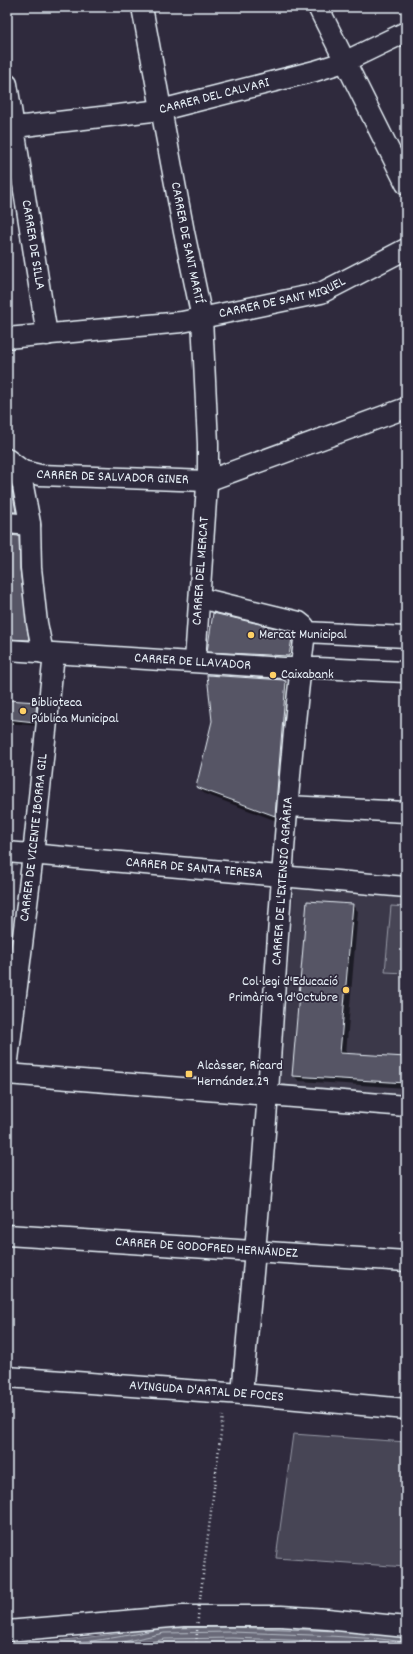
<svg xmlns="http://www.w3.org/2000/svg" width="413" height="1654" font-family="Dekko,sans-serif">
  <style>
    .built { fill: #3b3749 }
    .green { fill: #464455; stroke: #979aa6 }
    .water { fill: #696978; stroke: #9c9fab }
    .shadow { fill: #0007 }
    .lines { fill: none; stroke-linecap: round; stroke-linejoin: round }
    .shore { stroke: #b5bbc5; stroke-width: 1 }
    .building { fill: #575565; stroke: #e8f1f8 }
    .minor-casing { stroke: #e8f1f8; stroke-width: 23 }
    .path { stroke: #e8f1f8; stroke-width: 2.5; stroke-dasharray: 1 3; stroke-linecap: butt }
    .minor { stroke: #2f2a3d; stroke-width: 20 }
    .path-bridge { stroke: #e8f1f8; stroke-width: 2.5; stroke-dasharray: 1 3; stroke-linecap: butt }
    .poi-dot { fill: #ffd166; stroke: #2f2a3d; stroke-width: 1.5 }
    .labels { text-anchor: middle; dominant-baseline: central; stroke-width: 3.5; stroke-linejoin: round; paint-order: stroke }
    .street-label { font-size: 14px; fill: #e8f1f8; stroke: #2f2a3d }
    .poi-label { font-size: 14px; fill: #e8f1f8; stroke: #2f2a3d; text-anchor: start }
  </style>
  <rect width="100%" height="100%" fill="#2f2a3d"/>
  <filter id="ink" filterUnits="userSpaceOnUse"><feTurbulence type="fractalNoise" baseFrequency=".025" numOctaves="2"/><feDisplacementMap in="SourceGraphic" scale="8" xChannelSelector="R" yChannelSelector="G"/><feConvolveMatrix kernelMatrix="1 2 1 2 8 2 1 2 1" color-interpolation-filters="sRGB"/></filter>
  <g filter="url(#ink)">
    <polygon class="built" points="294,886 406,895 406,1096 279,1084"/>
    <g class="green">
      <polygon points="391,906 406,907 406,973 385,972"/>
      <polygon points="293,1434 406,1442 406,1567 276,1558"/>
    </g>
    <polygon class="water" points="232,1623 406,1633 406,1647 7,1647 7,1643 55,1641 116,1634 163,1624"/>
    <g class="shadow">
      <polygon points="7,475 12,480 20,516 7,517"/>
      <polygon points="7,535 18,536 23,541 33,644 7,644"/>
      <polygon points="293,633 300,641 296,664 216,659 208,651"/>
      <polygon points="284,680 291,688 282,823 205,794 197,787 213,721"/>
      <polygon points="7,701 37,703 41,707 39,726 7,723"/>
      <polygon points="352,905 358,911 346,1054 406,1058 406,1088 299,1081 293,1075"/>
    </g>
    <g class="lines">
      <g class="shore">
        <polyline points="172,1628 232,1627 336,1631"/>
        <path d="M7 1647C58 1647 109 1640 159 1629"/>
        <polyline points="85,1647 118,1643 164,1633 232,1632 312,1635 380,1639 406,1642"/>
        <polyline points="129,1647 165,1639 232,1638 312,1641 398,1647"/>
      </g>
    </g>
    <g class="building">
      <polygon points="7,473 12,489 16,512 7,512"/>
      <polygon points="7,535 19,536 20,569 29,640 7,639"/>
      <polygon points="213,613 293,632 289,656 207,652"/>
      <polygon points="207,675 284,680 284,681 286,681 275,816 196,787 212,721"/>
      <polygon points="7,700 37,702 35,722 7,719"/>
      <polygon points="307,901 353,904 340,1053 406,1057 406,1083 292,1076"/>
    </g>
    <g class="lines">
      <g class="minor-casing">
        <g id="minor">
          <path id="s1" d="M142 7 184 232 202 318 208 444V471L195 661"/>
          <polyline points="318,7 406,184"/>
          <path id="s2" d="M7 84 47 335"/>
          <path id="s3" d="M15 127 161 110 315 71 344 62 406 32"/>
          <path id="s4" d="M7 338 182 322 321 293 406 249"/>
          <path id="s5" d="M7 459 23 471 40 475 207 481 406 408"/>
          <polyline points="18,468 23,486 30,523 31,568 37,623 43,653"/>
          <polyline points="7,523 30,525"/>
          <path d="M200 598 299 622 304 626 305 632C286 784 278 938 268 1092 261 1193 251 1293 242 1394"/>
          <polyline points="305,632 406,637"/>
          <path id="s6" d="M7 650 283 668H317L406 672"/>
          <polyline points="288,806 406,812"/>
          <path id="s7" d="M7 852 406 887"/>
          <path id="s8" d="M7 1068 33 855 54 654"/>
          <polyline points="7,1074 406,1106"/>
          <path id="s9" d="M7 1235 406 1261"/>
          <path id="s10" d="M7 1377 242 1394 406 1409"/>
          <polyline points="7,1631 183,1616 281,1616 327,1619 406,1627"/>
        </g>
      </g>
      <polyline class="path" points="200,1599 223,1416"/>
      <use href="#minor" class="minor"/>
      <polyline class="path-bridge" points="196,1647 199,1603"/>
    </g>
  </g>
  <g class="poi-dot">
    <circle cx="251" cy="635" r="4"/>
    <circle cx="273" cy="675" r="4"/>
    <circle cx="23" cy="711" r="4"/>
    <circle cx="346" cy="990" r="4"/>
    <rect x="185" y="1070" width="8" height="8" rx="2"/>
  </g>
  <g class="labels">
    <g class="street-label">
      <text stroke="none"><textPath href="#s3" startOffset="202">CARRER DEL CALVARI</textPath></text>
      <text stroke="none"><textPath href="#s1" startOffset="240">CARRER DE SANT MARTÍ</textPath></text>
      <text stroke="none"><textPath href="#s2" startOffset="163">CARRER DE SILLA</textPath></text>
      <text stroke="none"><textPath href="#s4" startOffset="279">CARRER DE SANT MIQUEL</textPath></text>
      <text stroke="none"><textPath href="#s5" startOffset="110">CARRER DE SALVADOR GINER</textPath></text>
      <text transform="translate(201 571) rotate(-86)">CARRER DEL MERCAT</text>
      <text stroke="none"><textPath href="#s6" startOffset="186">CARRER DE LLAVADOR</textPath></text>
      <text stroke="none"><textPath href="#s8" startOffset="232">CARRER DE VICENTE IBORRA GIL</textPath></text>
      <text stroke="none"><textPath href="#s7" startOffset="188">CARRER DE SANTA TERESA</textPath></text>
      <text transform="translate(283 881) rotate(-86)">CARRER DE L'EXTENSIÓ AGRÀRIA</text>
      <text stroke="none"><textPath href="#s9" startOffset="200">CARRER DE GODOFRED HERNÁNDEZ</textPath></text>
      <text stroke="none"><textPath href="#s10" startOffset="200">AVINGUDA D'ARTAL DE FOCES</textPath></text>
    </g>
    <g class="poi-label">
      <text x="259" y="635">Mercat Municipal</text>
      <text x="281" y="675">Caixabank</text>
      <text x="31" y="703">Biblioteca<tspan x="31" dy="16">Pública Municipal</tspan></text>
      <text x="338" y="982" text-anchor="end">Col·legi d'Educació<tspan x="338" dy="16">Primària 9 d'Octubre</tspan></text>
      <text x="197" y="1066">Alcàsser, Ricard<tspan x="197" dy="16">Hernández 29</tspan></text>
    </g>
  </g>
  <rect width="413" height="1654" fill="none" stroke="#2f2a3d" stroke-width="24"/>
  <rect x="12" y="12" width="389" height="1630" fill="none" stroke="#e8f1f8" stroke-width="1.5" filter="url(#ink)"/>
</svg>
